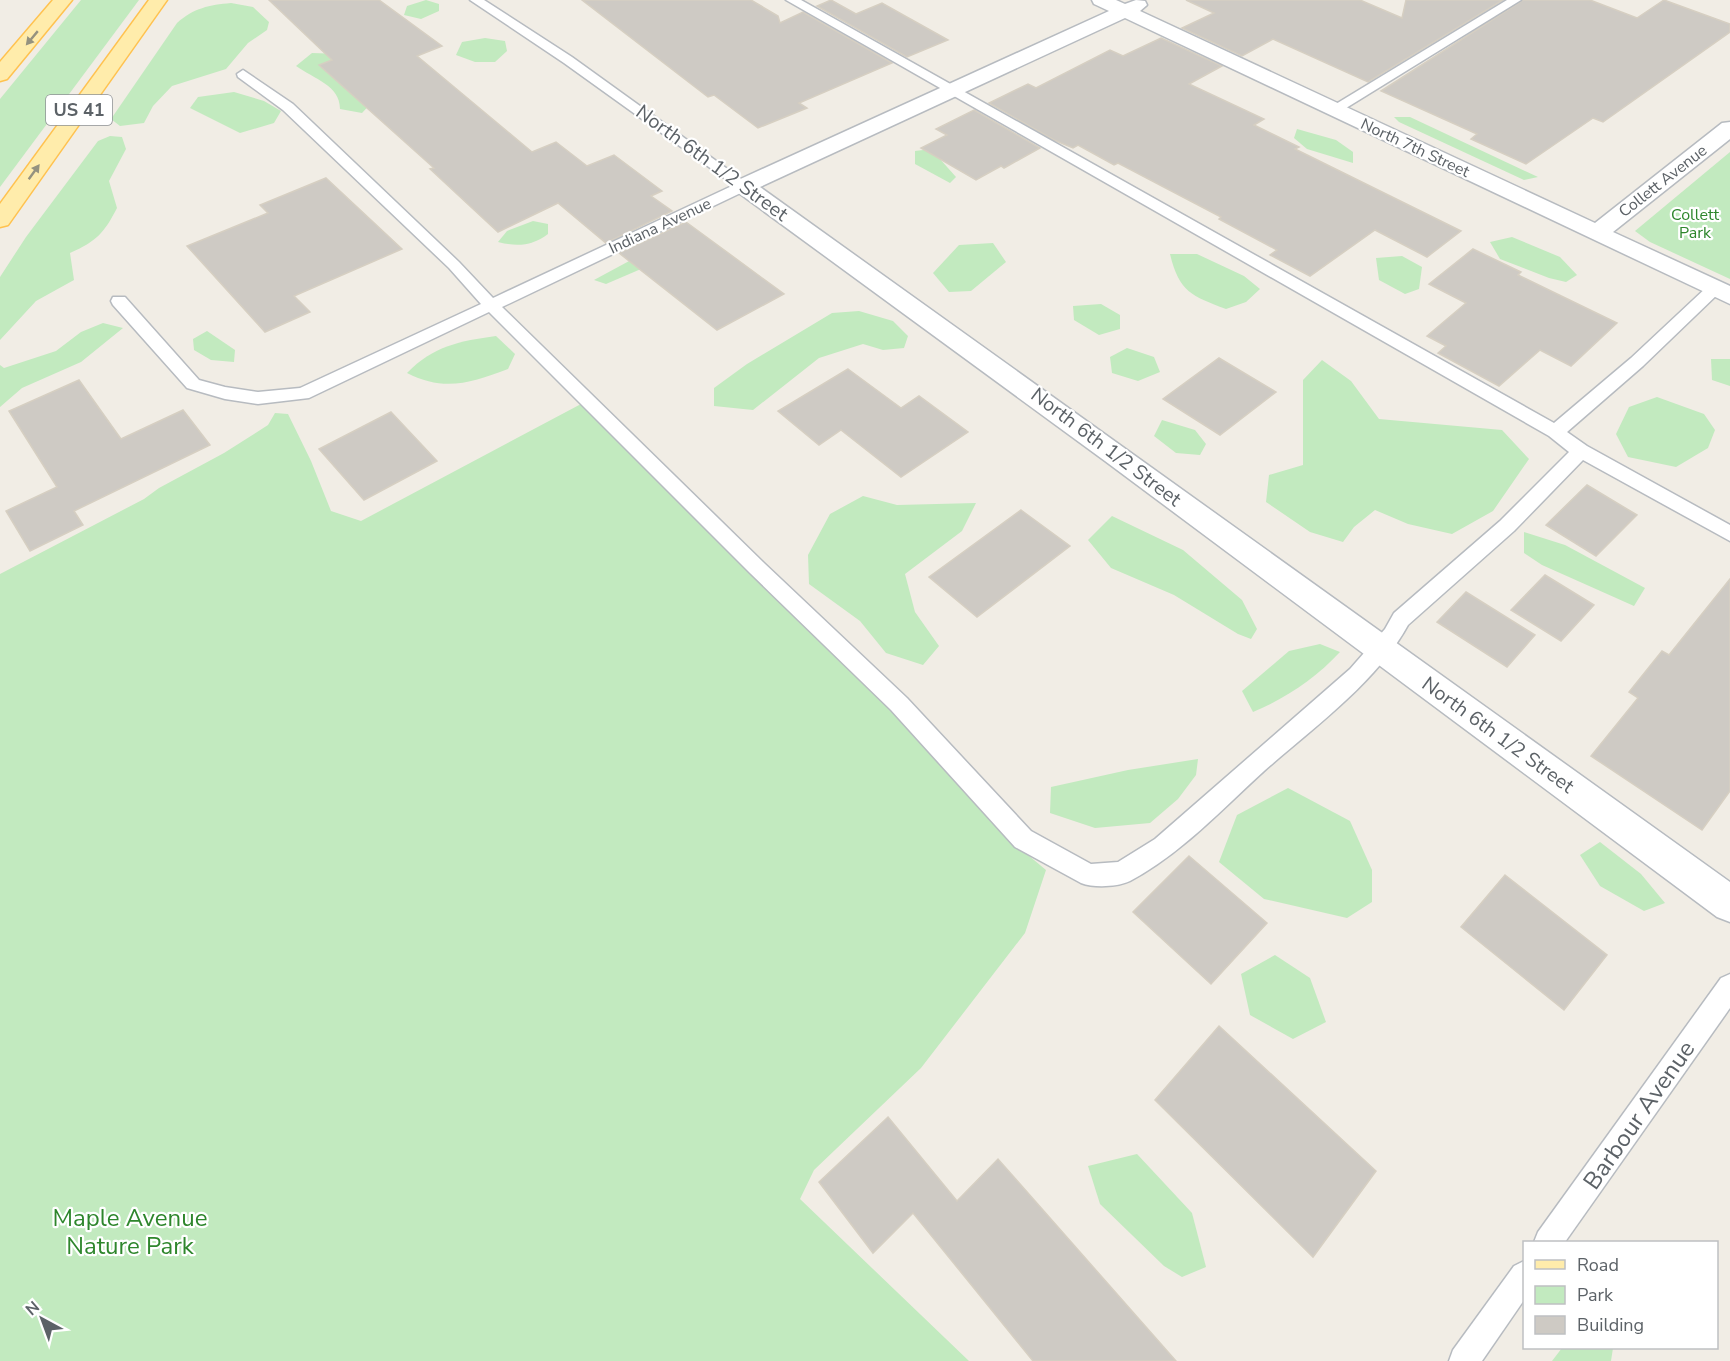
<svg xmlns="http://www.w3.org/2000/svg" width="1730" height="1361" font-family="'Nunito Sans',sans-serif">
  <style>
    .green { fill: #c2eabf }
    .building { fill: #cecac4; stroke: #d6cfc2; stroke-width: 1.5 }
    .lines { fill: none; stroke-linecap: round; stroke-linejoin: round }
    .service-casing { stroke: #b7bbc0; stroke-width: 3 }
    .minor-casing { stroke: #b7bbc0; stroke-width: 3 }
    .primary-casing { stroke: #ffc24f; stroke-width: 3 }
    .service { fill: #fff; fill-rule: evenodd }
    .minor { fill: #fff; fill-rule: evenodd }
    .primary { fill: #ffecab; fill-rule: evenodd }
    .oneway { fill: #95927f }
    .labels { text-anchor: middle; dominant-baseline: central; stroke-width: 4.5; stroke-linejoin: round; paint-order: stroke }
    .far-street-label { font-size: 16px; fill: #5c6267; stroke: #fff }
    .far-park-label { font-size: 16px; fill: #2e862c; stroke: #fff }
    .shield { fill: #fff; stroke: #8d9195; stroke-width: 1.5 }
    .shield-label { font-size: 18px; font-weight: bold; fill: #5c6267 }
    .street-label { font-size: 20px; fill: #5c6267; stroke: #fff }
    .near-street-label { font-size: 24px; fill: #5c6267; stroke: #fff }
    .near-park-label { font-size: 24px; fill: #2e862c; stroke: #fff }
  </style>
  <rect width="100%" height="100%" fill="#f1ede5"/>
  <g class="green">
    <polygon points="81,0 139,0 0,187 0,99"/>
    <polygon points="426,0 439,4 439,11 421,19 404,15 407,6"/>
    <path d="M231 3 253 7 269 22 267 30 248 43 226 69 172 86 153 106 144 123 120 126 111 119 177 23C194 8 209 5 231 3Z"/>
    <polygon points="485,38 505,41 507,51 495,62 475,62 456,55 462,42"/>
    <path d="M312 53 342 54 375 99 362 113 340 109C340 85 314 79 296 66Z"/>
    <polygon points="234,92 264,101 281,111 274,123 240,133 190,108 198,97"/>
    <polygon points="1394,117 1410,117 1538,177 1524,180 1399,122"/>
    <polygon points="1297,129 1336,140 1353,152 1353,163 1307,149 1294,138"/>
    <path d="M110 136 122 137 126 149 109 181 117 208C104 233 97 241 70 253L74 280 36 301 0 340V277L26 237 98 141Z"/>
    <polygon points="931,149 956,177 950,183 915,164 915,151"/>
    <polygon points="1730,152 1730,279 1650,242 1635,231"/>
    <path d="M533 221 548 224V234C532 246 517 247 498 242L507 231Z"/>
    <polygon points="1512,237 1560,257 1577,275 1566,282 1549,278 1500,259 1490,242"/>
    <polygon points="668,240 655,263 606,284 594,280"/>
    <polygon points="993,243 1006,262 971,291 949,292 933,273 959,245"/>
    <path d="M1170 254H1197L1244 276 1260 289 1246 302 1226 309C1192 296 1179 292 1170 254Z"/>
    <polygon points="1402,256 1422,267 1419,289 1405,294 1379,280 1376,258"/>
    <polygon points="1101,304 1120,315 1120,329 1099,335 1074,320 1073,306"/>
    <polygon points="859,311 893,321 908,336 904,348 883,350 863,344 819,358 753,410 714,406 714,388 747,364 832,313"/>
    <polygon points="103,323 123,328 81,362 22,388 0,407 0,365 4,368 56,351 81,332"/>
    <polygon points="207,331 235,350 234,362 211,360 194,350 193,339"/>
    <path d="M496 336 515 354 508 369C471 383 444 392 407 373 433 346 460 341 496 336Z"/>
    <polygon points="1127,348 1154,357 1160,372 1138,381 1112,373 1110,357"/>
    <polygon points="1711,359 1730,359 1730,386 1712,380"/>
    <polygon points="1322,360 1351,381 1379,419 1502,430 1529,459 1493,511 1452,534 1408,524 1375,510 1354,527 1343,542 1310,532 1266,502 1269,475 1303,465 1303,380"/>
    <polygon points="1657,397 1704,414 1715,430 1708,448 1676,467 1628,457 1616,434 1629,407"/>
    <polygon points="581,404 752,576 895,713 1022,850 1046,870 1025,933 921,1068 814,1170 800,1199 969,1361 0,1361 0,574 144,499 159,488 224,453 268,425 275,413 288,414 311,461 331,511 361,521"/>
    <polygon points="1162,420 1195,430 1206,444 1200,455 1176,453 1154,436"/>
    <polygon points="863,496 897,505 976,503 962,531 905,574 915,612 939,646 923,665 886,653 860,621 809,584 808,555 830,514"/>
    <polygon points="1112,516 1183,550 1242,600 1257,629 1251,639 1238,634 1174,595 1111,568 1088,540"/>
    <polygon points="1524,532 1565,545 1645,588 1634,606 1542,565 1524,553"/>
    <path d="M1320 644 1340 652C1315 679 1286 698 1253 712L1242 691 1289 651Z"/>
    <polygon points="1198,759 1196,775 1178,799 1150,823 1095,828 1050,813 1051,787 1128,770"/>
    <polygon points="1288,788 1350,821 1372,870 1372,902 1347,918 1264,899 1219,862 1237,815"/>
    <polygon points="1600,842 1641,874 1665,903 1644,911 1600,886 1580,855"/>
    <polygon points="1275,955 1310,978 1326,1022 1293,1039 1250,1015 1241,974"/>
    <polygon points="1137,1154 1192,1213 1206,1267 1182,1277 1164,1266 1100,1204 1088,1166"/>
    <polygon points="1562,1348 1613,1348 1611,1361 1552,1361"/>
  </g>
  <g class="building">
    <polygon points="269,0 379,0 442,46 417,56 532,152 556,142 587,166 614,155 662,191 651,196 672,211 606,243 558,203 498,232 430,169 434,168 319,65 332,60"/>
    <polygon points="582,0 751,0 778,16 780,23 803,12 892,63 799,103 807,108 758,128 714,95 708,97"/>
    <polygon points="831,0 856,14 882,3 948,40 907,57 817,6"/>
    <polygon points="1186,0 1360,0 1402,18 1406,0 1503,0 1368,82 1273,39 1242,56 1182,28 1214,13"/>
    <polygon points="1523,0 1590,0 1637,18 1664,0 1730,24 1730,32 1603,122 1593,118 1526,164 1471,139 1477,134 1381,91"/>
    <polygon points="1161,38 1222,66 1189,84 1264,119 1254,125 1299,147 1295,149 1461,231 1427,257 1375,230 1310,276 1270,255 1277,250 1219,219 1221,217 1118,163 1114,165 1078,145 1073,148 1054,140 989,103 1028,84 1036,88 1110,50 1123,56"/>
    <polygon points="974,110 1040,148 1004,168 1001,166 976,180 921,148 947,135 936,129"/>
    <polygon points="326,178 402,249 294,296 310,312 265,332 187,246 268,213 260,205"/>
    <polygon points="686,222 784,294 717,330 619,253"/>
    <polygon points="1473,249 1521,272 1518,275 1617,323 1571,366 1540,350 1499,386 1438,353 1446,346 1427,336 1466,303 1429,284"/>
    <polygon points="1219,358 1276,392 1220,435 1163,399"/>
    <polygon points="848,369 901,408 919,396 968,432 901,477 841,430 819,445 778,411"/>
    <polygon points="79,380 121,439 183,410 210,445 74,511 83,525 30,551 6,511 57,487 9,411"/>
    <polygon points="391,412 437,461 364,500 319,449"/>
    <polygon points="1587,485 1637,515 1596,556 1546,525"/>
    <polygon points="1021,510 1070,546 977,617 929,577"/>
    <polygon points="1545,575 1594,605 1561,641 1511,610"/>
    <polygon points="1730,579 1730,791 1702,830 1591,756 1638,698 1629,692 1662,651 1669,655"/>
    <polygon points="1466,592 1535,635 1507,667 1437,622"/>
    <polygon points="1189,856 1267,923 1211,984 1133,912"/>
    <polygon points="1505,875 1607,955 1564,1010 1461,927"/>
    <polygon points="1219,1026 1376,1171 1313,1257 1155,1100"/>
    <polygon points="888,1117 957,1201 998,1159 1176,1361 1033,1361 913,1213 873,1253 819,1182"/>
  </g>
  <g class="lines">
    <g class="service-casing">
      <g id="service">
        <path d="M470 0H484L572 57 751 186 749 189 502 307 764 563 907 698 1031 831 1091 864 1118 862 1155 839 1350 669 1385 629 1394 613 1500 521 1569 452 1549 436 786 0H801L1554 423 1631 358 1708 286H1720L1722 289 1720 292 1643 366 1567 432 1587 446 1730 525V541L1583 460 1514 531 1408 625C1377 682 1313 728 1264 771 1222 809 1181 854 1130 881 1117 887 1094 888 1081 883L1015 847 891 710 750 573 489 312 309 398 258 404 225 399 187 388 113 305 111 301 113 297H125L199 380 225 387 258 392 300 388 481 304 449 268 283 110 238 77 237 74 243 70 293 104 459 262 493 298 734 185 564 63Z"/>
        <polygon points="1507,0 1521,0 1338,113 1328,113 1326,110"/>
        <polygon points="1730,974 1730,1008 1565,1242 1534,1242 1538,1232 1721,978"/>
        <polygon points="1524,1261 1524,1300 1482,1361 1449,1361 1453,1350 1514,1266"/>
      </g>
    </g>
    <g class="minor-casing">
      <polygon id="minor" points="1092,0 1116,0 1125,4 1136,0 1145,1 1147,5 1140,11 1595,223 1722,123 1730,122 1730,139 1613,232 1730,286 1730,304 1125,18 760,187 1730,882 1730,922 1717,917 1105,461 736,191 733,186 736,181 1109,11 1094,4"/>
    </g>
    <g class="primary-casing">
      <g id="primary">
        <polygon points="53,0 72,0 7,79 0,81 0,62"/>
        <polygon points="149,0 167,0 8,225 0,227 0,204"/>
      </g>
    </g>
    <use href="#service" class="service"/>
    <use href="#minor" class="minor"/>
    <use href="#primary" class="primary"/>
  </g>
  <defs><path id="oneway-solid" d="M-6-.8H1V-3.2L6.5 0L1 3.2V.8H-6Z" transform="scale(1.5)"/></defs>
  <g class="oneway">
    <use href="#oneway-solid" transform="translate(32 38) rotate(130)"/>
    <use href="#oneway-solid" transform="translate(34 172) rotate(-54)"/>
  </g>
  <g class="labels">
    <g class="far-street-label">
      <text transform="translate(1415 148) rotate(25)">North 7th Street</text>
      <text transform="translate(1663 181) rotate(-38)">Collett Avenue</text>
      <text transform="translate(660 226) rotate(-25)">Indiana Avenue</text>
    </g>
    <g class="far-park-label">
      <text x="1695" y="215">Collett<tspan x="1695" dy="18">Park</tspan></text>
    </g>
    <rect class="shield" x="46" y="95" width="66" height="30" rx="4.5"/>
    <g class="shield-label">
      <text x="79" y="110">US 41</text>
    </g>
    <g class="street-label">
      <text transform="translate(712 163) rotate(36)">North 6th 1/2 Street</text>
      <text transform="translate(1106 447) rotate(37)">North 6th 1/2 Street</text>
      <text transform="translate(1498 735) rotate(36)">North 6th 1/2 Street</text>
    </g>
    <g class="near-street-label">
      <text transform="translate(1639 1115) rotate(-55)">Barbour Avenue</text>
    </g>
    <g class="near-park-label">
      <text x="130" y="1218">Maple Avenue<tspan x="130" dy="28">Nature Park</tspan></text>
    </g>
  </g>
  <rect x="1523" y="1241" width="195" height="108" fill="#ffffff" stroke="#bec0c2" stroke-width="1.5"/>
  <rect x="1535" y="1260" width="30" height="9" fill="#ffecab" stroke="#bec0c2" stroke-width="1.5"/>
  <text x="1577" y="1271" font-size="18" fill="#5c6267">Road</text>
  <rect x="1535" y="1286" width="30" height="18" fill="#c2eabf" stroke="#bec0c2" stroke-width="1.5"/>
  <text x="1577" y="1301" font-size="18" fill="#5c6267">Park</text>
  <rect x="1535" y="1316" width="30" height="18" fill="#cecac4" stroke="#bec0c2" stroke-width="1.5"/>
  <text x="1577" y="1331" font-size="18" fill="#5c6267">Building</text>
  <g transform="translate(42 1319) rotate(319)" stroke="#ffffff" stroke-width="4.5" paint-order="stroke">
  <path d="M0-4.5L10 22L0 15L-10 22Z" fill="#5c6267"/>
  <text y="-9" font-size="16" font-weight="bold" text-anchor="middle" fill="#5c6267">N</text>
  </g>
</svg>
